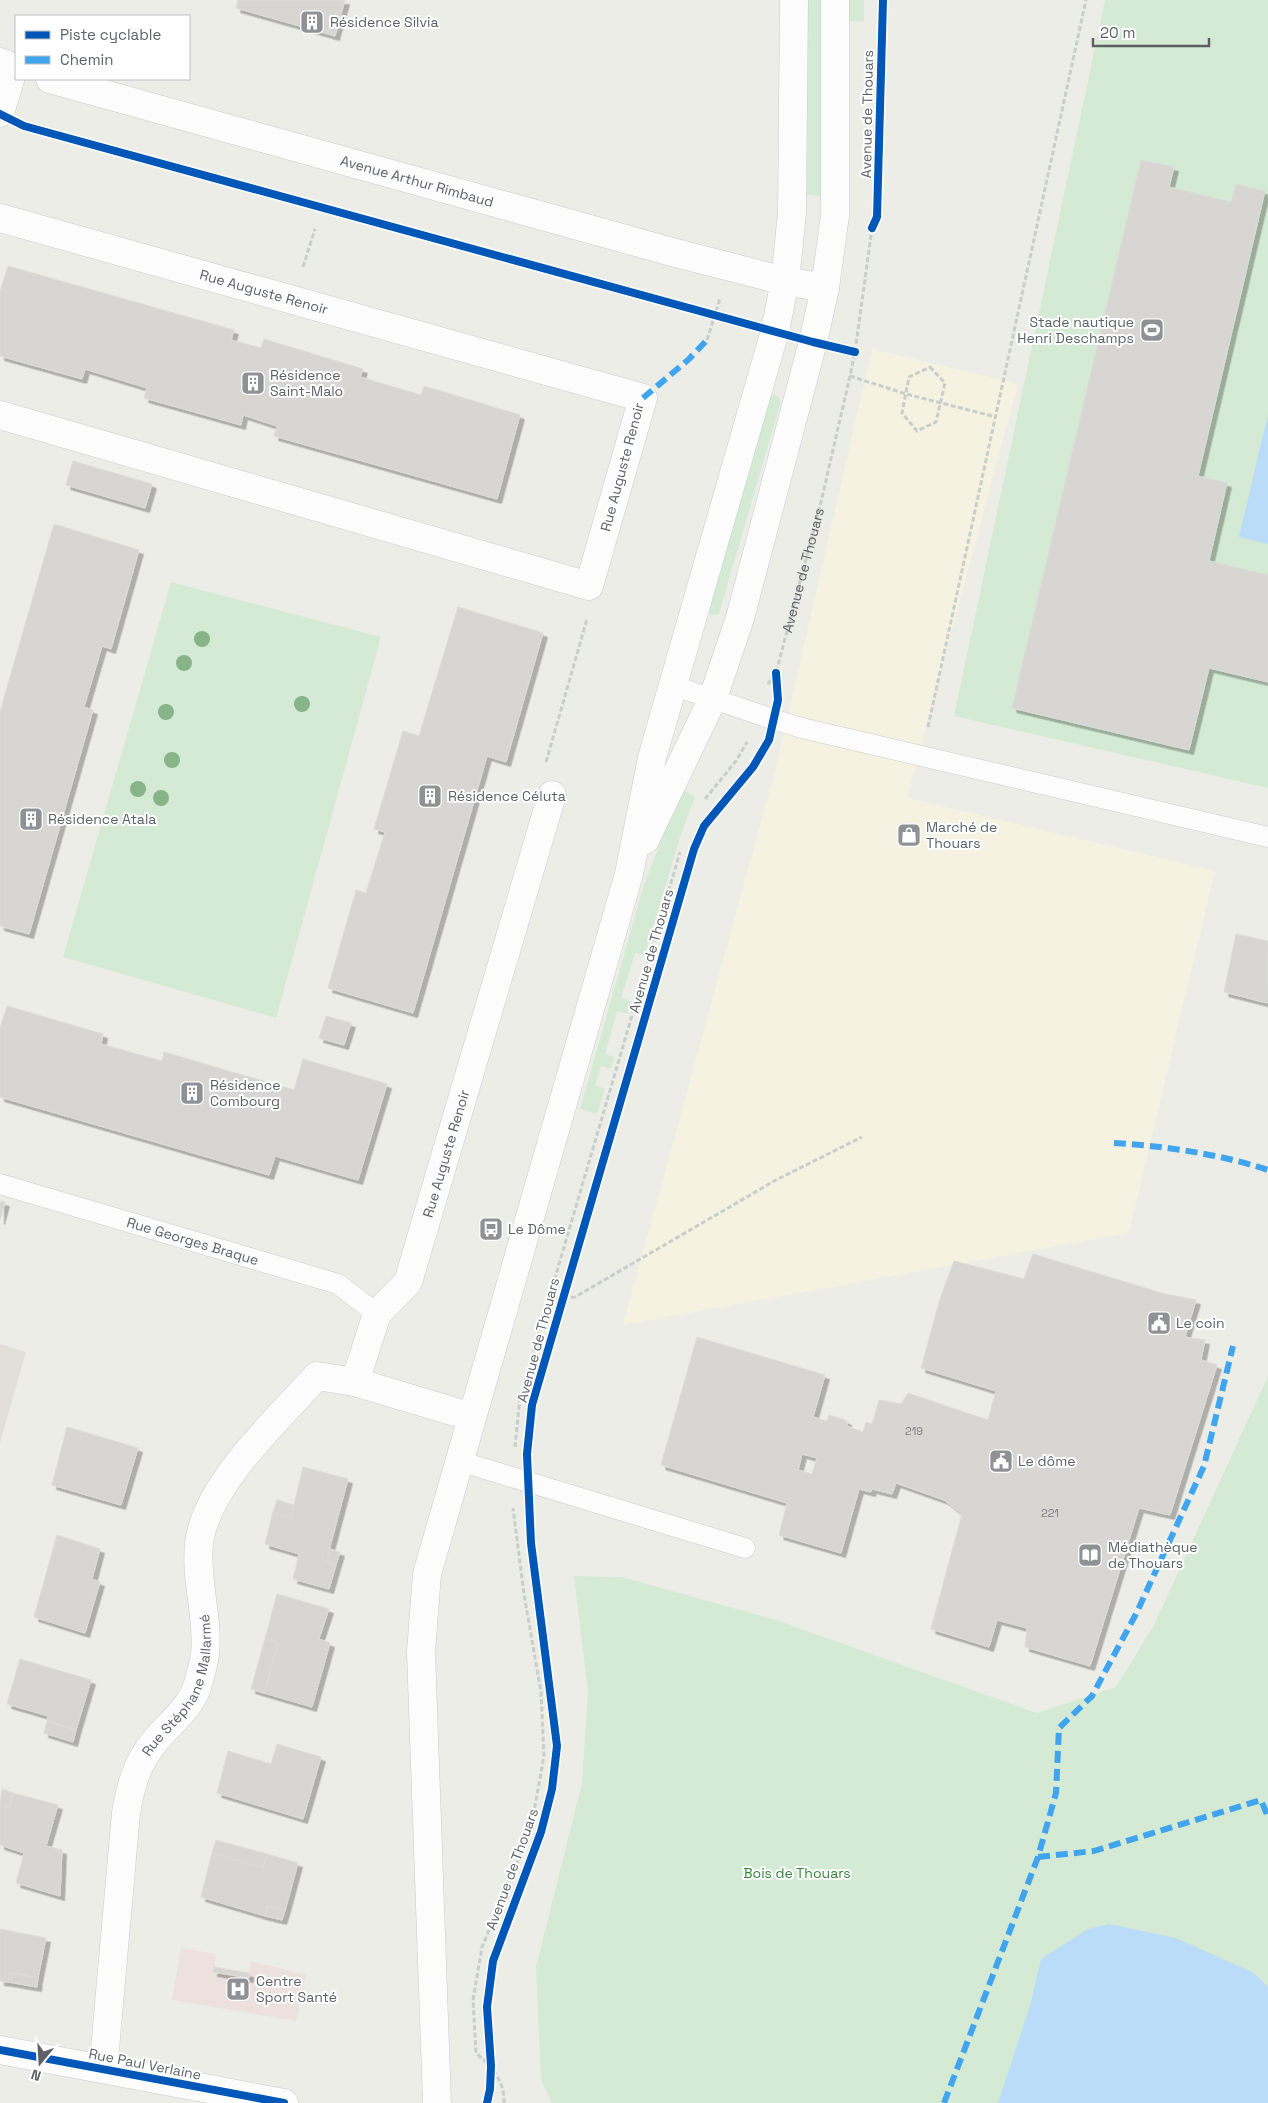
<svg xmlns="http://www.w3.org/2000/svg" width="1268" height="2103" font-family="'Space Grotesk',sans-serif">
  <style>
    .commercial { fill: #f6f2e1 }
    .education { fill: #e1dfd7 }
    .medical { fill: #ece1dd }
    .green { fill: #d5ead4 }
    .water { fill: #bbdcf8 }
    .building { fill: #d7d6d3; stroke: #dcdcd8; fill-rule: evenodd; filter: url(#shadow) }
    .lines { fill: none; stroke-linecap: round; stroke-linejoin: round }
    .lane-casing { stroke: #cacbca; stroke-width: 21 }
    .street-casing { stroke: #cacbca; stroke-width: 29 }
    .secondary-casing { stroke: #c9cac8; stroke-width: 29 }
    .path { stroke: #c9cecb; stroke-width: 3; stroke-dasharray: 5 2.5; stroke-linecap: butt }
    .lane { stroke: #fcfcfc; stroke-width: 20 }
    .street { stroke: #fcfcfc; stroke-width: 28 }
    .secondary { stroke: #fcfcfc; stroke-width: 28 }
    .quiet { stroke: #40a5ee; stroke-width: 6; stroke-dasharray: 12 6; stroke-linecap: butt }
    .cycleway-casing { stroke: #fff; stroke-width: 11 }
    .cycleway { stroke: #0057b8; stroke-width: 8 }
    .tree { fill: #87b489 }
    .labels { text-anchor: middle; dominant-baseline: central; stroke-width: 4; stroke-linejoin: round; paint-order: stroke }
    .number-label { font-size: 11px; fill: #7c7f82 }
    .poi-label { font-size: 14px; fill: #5d6166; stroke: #fff; text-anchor: start }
    .street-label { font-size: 14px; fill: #5d6166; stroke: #fff }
    .park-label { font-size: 14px; fill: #34863b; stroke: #fff }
  </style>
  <defs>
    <filter id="shadow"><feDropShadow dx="4.5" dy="4.5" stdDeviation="0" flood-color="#0004"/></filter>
  </defs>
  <rect width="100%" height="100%" fill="#edede8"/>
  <polygon class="commercial" points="872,349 1018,384 907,798 1215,871 1129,1233 623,1325 775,771"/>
  <polygon class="education" points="0,1344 26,1352 0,1443"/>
  <polygon class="medical" points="181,1948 216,1954 214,1972 248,1978 251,1961 306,1975 296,2021 172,2000"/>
  <g class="green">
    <polygon points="808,0 821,0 821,196 807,195"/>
    <polygon points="846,0 864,0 864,21 846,22"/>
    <polygon points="1105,0 1268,0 1268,788 954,716"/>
    <polygon points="772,395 778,396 781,401 719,614 711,615 707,611 769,396"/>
    <polygon points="171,582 381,637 276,1018 63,957"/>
    <polygon points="681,788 695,797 681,834 645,955 635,953 621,998 631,1001 627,1014 617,1011 605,1054 614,1057 611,1069 601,1066 595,1085 605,1089 597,1114 580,1109 643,888"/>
    <polygon points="1268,1376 1268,2103 552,2103 541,2080 536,1967 582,1783 588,1692 574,1576 622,1577 776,1620 1037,1713 1116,1687 1154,1625"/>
  </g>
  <g class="water">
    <polygon points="1268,414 1268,544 1239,537"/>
    <polygon points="1109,1924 1176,1938 1254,1973 1268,1987 1268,2103 998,2103 1030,2006 1041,1959 1088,1929"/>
  </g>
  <g class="building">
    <polygon points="238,0 345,0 335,36 236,8"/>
    <polygon points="1141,160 1174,167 1169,187 1231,202 1236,184 1265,191 1198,476 1227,483 1209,561 1268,575 1268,682 1209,668 1189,750 1012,708"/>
    <polygon points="8,266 234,330 231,340 261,348 264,339 363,369 360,377 421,395 424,386 520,415 497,499 274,436 277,426 243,415 241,425 144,398 147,388 85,369 82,379 0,356 0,292"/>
    <polygon points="73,461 152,484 145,508 66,485"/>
    <polygon points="54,524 139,550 111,649 102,646 84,707 93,710 29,934 0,926 0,712"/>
    <polygon points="458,607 543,633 506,762 487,756 413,1013 328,988 356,890 366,893 385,832 374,829 403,731 419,736"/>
    <polygon points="1236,934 1268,941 1267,1003 1224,992"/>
    <polygon points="7,1006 103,1034 101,1044 162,1061 164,1052 294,1090 303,1059 387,1084 358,1180 275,1156 269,1175 0,1097 0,1028"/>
    <polygon points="326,1016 351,1023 344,1045 319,1038"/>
    <polygon points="0,1201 5,1202 0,1220"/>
    <path d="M1033 1254 1165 1294 1196 1300 1185 1337 1205 1340 1201 1360 1217 1365 1170 1515 1139 1508 1090 1666 1025 1647 1027 1628 997 1620 989 1647 931 1629 962 1514 944 1500 896 1483 892 1494 872 1489 871 1492 859 1489 841 1553 779 1535 787 1503 661 1465 697 1337 825 1375 813 1417 827 1421 829 1415 843 1419 847 1421V1426L863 1432 866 1422 872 1424 879 1400 901 1404 908 1393 988 1420 996 1391 921 1368 940 1299 954 1261 1024 1279ZM802 1454 817 1458 812 1474 798 1470Z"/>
    <polygon points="67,1427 138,1448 121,1505 52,1485"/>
    <polygon points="303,1467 348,1479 326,1562 336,1565 329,1589 293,1579 299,1554 265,1544 273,1512 291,1518"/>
    <polygon points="277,1500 294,1505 291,1518 273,1512"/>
    <polygon points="57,1535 100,1549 92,1579 100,1582 85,1633 34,1617"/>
    <polygon points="330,1549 340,1552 336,1565 326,1562"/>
    <polygon points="277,1594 329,1609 319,1639 330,1643 312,1707 264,1693 278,1643 265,1639"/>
    <polygon points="265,1639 278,1643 264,1693 251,1689"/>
    <polygon points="20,1659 91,1680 76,1730 47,1721 48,1716 7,1704"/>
    <polygon points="47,1721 76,1730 73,1742 44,1733"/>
    <polygon points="277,1744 321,1757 303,1819 217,1793 228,1751 271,1764"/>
    <polygon points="2,1789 13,1793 9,1808 0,1805"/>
    <polygon points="13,1793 58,1805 46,1846 62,1850 60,1896 16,1883 24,1853 0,1845 0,1805 9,1808"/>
    <polygon points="216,1840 267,1854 263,1868 212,1853"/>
    <polygon points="212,1853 263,1868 267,1854 298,1863 285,1911 268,1906 265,1916 201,1897"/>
    <polygon points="268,1906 285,1911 282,1920 265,1916"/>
    <polygon points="0,1929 46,1938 38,1978 10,1972 8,1982 0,1981"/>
    <polygon points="214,1967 249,1973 249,1978 213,1972"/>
    <polygon points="10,1972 38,1978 37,1987 8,1982"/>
  </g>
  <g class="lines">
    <g class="lane-casing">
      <g id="lane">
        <path d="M673 686C718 699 761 717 806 729L1268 837"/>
        <path id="s2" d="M0 1184 338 1284 377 1314"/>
        <polyline points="459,1461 745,1548"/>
      </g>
    </g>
    <g class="street-casing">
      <g id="street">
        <polyline points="0,113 14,67"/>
        <path id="s3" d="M0 218 643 398 589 586 0 415"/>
        <path id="s4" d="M472 1417 355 1382 377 1314 408 1282 552 795"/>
        <polyline points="0,2050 284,2103"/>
        <path id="s5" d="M101 2068 105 2049 126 1813C131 1785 136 1764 155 1741 169 1724 190 1708 197 1687 200 1677 204 1664 205 1654 209 1618 195 1580 199 1544 205 1486 278 1419 317 1376L355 1382"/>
      </g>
    </g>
    <g class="secondary-casing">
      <g id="secondary">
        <polyline points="0,62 16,68"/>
        <path id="s6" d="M50 79 672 252 785 281 825 288"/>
        <polyline points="645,840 713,698 740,618 813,342 825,288 835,215 835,0"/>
        <polyline points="437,2103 421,1652 427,1574 629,874 652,758 775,331 785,281 792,213 794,0"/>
      </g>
    </g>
    <g class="path">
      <polyline points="303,267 315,229"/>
      <polyline points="707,340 720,299"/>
      <polygon points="930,367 945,383 936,422 917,431 902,413 909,377"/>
      <polyline points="850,376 906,394 996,417"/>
      <path id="s1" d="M768 684 776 673 821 502 850 376 855 352 872 228 869 222"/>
      <polyline points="928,727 1086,0"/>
      <polyline points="546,762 587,619"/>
      <polyline points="705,799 736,761 747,742"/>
      <polyline points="549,1296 562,1299 575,1297 776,1180 862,1137"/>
      <polyline points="515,1447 520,1397 680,852"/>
      <path d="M504 2103C505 2081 492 2067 476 2053L473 2000 482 1947 524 1846 535 1806 544 1756 541 1692 524 1594 513 1508"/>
    </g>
    <use href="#lane" class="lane"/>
    <use href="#street" class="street"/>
    <use href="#secondary" class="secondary"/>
    <g class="quiet">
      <polyline points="643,398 688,360 707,340"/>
      <path d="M1114 1143C1165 1146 1219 1154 1268 1170"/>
      <polyline points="1038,1857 1094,1851 1261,1800 1268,1817"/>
      <polyline points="944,2103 1038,1857 1056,1793 1059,1728 1092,1696 1136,1614 1204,1466 1233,1346"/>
    </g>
    <g class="cycleway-casing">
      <g id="cycleway">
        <polyline points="0,114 24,126 813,342 855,352"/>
        <polyline points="872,228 877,217 883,0"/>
        <polyline points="0,2050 284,2103"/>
        <polyline points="487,2103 490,2089 491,2066 487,2007 493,1961 541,1832 552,1789 557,1746 531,1543 527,1454 532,1405 694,849 704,826 753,767 769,740 778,700 776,673"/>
      </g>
    </g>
    <use href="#cycleway" class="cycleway"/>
  </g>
  <g class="tree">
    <circle cx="202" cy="639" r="8"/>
    <circle cx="184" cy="663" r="8"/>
    <circle cx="302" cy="704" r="8"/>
    <circle cx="166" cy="712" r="8"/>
    <circle cx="172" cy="760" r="8"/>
    <circle cx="138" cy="789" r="8"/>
    <circle cx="161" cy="798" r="8"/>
  </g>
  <defs>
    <g id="building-square" transform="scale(1.25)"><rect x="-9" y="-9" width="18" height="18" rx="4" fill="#8f9294" stroke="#fff"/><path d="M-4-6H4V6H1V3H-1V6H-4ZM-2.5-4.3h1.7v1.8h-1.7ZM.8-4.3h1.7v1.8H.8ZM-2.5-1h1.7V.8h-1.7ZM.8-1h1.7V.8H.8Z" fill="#fff"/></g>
    <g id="stadium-square" transform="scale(1.25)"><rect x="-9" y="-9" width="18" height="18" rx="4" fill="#8f9294" stroke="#fff"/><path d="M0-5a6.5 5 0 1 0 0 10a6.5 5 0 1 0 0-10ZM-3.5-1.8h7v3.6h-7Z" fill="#fff"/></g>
    <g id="shop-square" transform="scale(1.25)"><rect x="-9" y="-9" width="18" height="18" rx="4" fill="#8f9294" stroke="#fff"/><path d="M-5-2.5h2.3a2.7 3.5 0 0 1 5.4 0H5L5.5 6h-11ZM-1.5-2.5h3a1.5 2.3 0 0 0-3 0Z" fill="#fff"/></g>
    <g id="bus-square" transform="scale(1.25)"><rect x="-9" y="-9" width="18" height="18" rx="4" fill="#8f9294" stroke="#fff"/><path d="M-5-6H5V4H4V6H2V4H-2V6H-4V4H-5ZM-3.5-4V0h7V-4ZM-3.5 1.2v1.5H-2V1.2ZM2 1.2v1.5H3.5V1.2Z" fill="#fff"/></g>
    <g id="civic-square" transform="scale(1.25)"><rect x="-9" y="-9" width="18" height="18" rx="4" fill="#8f9294" stroke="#fff"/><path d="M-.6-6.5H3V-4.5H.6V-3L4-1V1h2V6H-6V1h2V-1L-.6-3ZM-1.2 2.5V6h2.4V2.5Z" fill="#fff"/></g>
    <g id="library-square" transform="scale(1.25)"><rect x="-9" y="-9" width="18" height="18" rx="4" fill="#8f9294" stroke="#fff"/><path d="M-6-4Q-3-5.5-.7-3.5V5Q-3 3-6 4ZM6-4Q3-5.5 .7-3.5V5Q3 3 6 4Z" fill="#fff"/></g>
    <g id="hospital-square" transform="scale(1.25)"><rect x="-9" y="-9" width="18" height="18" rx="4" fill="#8f9294" stroke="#fff"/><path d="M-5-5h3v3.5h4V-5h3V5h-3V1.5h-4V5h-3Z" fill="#fff"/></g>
  </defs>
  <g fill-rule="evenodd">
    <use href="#building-square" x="312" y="22"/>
    <use href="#stadium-square" x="1152" y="330"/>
    <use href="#building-square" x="253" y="383"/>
    <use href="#building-square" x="430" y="796"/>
    <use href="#building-square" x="31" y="819"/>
    <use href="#shop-square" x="909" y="835"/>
    <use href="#building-square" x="192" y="1093"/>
    <use href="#bus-square" x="491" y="1229"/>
    <use href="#civic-square" x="1159" y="1323"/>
    <use href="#civic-square" x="1001" y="1461"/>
    <use href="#library-square" x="1090" y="1555"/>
    <use href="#hospital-square" x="238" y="1989"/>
  </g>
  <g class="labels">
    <g class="number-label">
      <text x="914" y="1431">219</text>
      <text x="1050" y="1513">221</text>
    </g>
    <g class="poi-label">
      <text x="330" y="22">Résidence Silvia</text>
      <text x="1134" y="322" text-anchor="end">Stade nautique<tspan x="1134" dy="16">Henri Deschamps</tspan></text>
      <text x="270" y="375">Résidence<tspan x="270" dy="16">Saint-Malo</tspan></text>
      <text x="448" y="796">Résidence Céluta</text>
      <text x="48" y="819">Résidence Atala</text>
      <text x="926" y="827">Marché de<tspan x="926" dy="16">Thouars</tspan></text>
      <text x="210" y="1085">Résidence<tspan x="210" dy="16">Combourg</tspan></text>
      <text x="508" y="1229">Le Dôme</text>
      <text x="1176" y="1323">Le coin</text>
      <text x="1018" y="1461">Le dôme</text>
      <text x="1108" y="1547">Médiathèque<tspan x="1108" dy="16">de Thouars</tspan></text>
      <text x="256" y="1981">Centre<tspan x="256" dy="16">Sport Santé</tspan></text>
    </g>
    <g class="street-label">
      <text transform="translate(867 114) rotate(-89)">Avenue de Thouars</text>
      <text stroke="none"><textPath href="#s6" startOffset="381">Avenue Arthur Rimbaud</textPath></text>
      <text stroke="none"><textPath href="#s3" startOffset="274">Rue Auguste Renoir</textPath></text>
      <text transform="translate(622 467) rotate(-75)">Rue Auguste Renoir</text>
      <text stroke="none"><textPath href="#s1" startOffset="120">Avenue de Thouars</textPath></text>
      <text transform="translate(651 951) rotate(-74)">Avenue de Thouars</text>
      <text stroke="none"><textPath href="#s4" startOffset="372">Rue Auguste Renoir</textPath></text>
      <text stroke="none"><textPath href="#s2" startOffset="201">Rue Georges Braque</textPath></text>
      <text transform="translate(538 1340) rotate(-75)">Avenue de Thouars</text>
      <text stroke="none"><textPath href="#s5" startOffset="398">Rue Stéphane Mallarmé</textPath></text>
      <text transform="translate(512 1869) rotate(-70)">Avenue de Thouars</text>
      <text transform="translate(145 2064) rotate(11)">Rue Paul Verlaine</text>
    </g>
    <g class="park-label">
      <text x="797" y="1873">Bois de Thouars</text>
    </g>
  </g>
  <rect x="15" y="15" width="175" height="65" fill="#ffffff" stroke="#bec0c2"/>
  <rect x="25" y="31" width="25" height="8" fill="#0057b8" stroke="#bec0c2"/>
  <text x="60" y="40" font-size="15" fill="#5d6166">Piste cyclable</text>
  <rect x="25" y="56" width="25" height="8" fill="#40a5ee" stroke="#bec0c2"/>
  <text x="60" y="65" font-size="15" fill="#5d6166">Chemin</text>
  <g transform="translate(40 2063) rotate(198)" stroke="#ffffff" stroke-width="4" paint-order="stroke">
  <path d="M0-4L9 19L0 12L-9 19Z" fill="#5d6166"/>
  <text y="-8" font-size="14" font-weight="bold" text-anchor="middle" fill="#5d6166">N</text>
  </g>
  <path d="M1093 38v8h116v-8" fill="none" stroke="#5d6166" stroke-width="2.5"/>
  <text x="1100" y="38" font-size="15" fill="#5d6166" stroke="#ffffff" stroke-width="4" paint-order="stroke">20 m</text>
</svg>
